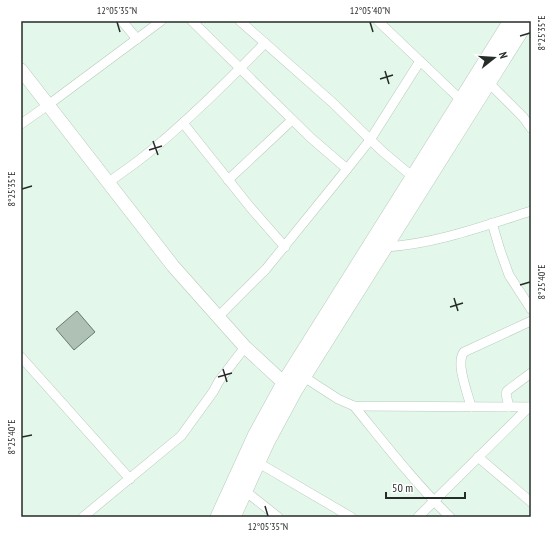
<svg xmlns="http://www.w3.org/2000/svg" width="552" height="538" font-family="'PT Sans Narrow',sans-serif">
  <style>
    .building { fill: #aec1b4; stroke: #687a6e }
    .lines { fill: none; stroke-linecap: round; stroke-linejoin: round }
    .minor-casing { stroke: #b7cabe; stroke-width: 10 }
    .secondary-casing { stroke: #b7cabe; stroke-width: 14 }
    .trunk-casing { stroke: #b7cabe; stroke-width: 16 }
    .minor { stroke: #fff; stroke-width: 9 }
    .secondary { stroke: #fff; stroke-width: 13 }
    .trunk { stroke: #fff; stroke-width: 15 }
    .ticks { fill: none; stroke: #262d28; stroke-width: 1.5 }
    .neatline { fill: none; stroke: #262d28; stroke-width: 1.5 }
    .ticks-label { font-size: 10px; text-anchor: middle; fill: #262d28 }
  </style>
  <rect width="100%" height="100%" fill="#e3f7ea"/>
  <polygon class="building" points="77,311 95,332 74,350 56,329"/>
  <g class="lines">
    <g class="minor-casing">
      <g id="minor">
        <polyline points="122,21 137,39"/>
        <polyline points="192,21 311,138 347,169"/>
        <polyline points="240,21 333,103 383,152 413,177"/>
        <polyline points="378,21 461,100"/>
        <polyline points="489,83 523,117 531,128"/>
        <polyline points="183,123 250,207 285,247"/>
        <polyline points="21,124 48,105 161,21"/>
        <polyline points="228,180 292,120"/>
        <path d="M109 182C124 171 139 161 153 149 193 116 229 80 265 43"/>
        <polyline points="492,223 500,250 509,275 531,309"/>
        <path d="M386 247C435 244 484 226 531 211"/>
        <polyline points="218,317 266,269 347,169 370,140 420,61"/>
        <polyline points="21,357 130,479"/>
        <polyline points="304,377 338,399 354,406 531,407"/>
        <path d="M354 406C385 444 415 483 450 517"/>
        <path d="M471 407C468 393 455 363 464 352L531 321"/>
        <polyline points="509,407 506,394 507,391 531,373"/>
        <polyline points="478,457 531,502"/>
        <polyline points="257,462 351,517"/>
        <polyline points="244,490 278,517"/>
        <polyline points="83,517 181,436 213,392 219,381 245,347"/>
        <polyline points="418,517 529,407"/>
      </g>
    </g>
    <g class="secondary-casing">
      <polyline id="secondary" points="21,70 173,266 245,347 284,383"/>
    </g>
    <g class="trunk-casing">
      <g id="trunk">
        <polyline points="218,517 255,436 284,383 511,21"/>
        <polyline points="233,517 267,442 295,390 527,21"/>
      </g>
    </g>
    <use href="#minor" class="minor"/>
    <use href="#secondary" class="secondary"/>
    <use href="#trunk" class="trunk"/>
  </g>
  <path class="ticks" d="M117 22 120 32M370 22 373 32M520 36 530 33M385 71 389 84M380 79 393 75M153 141 158 155M149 150 162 146M22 189 32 186M520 285 530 282M454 298 458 311M450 307 463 303M223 369 227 382M218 377 232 373M22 437 32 435M265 506 268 516"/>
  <rect width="552" height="538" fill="none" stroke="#ffffff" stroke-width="44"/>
  <g transform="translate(494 58) rotate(73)" stroke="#ffffff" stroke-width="3" paint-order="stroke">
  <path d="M0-3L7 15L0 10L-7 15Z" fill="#262d28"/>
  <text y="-6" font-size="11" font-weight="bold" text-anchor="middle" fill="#262d28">N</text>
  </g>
  <path d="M386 492v6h79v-6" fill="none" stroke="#262d28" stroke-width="2"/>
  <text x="392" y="492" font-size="12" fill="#262d28" stroke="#ffffff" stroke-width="3" paint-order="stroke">50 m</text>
  <rect x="22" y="22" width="508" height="494" class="neatline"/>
  <g class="ticks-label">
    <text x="117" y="14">12°05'35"N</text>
    <text x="370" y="14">12°05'40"N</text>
    <text transform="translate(541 33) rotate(-90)" y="4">8°25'35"E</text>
    <text transform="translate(11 189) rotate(-90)" y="4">8°25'35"E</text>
    <text transform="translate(541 282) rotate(-90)" y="4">8°25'40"E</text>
    <text transform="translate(11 437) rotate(-90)" y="4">8°25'40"E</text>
    <text x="268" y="530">12°05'35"N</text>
  </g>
</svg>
